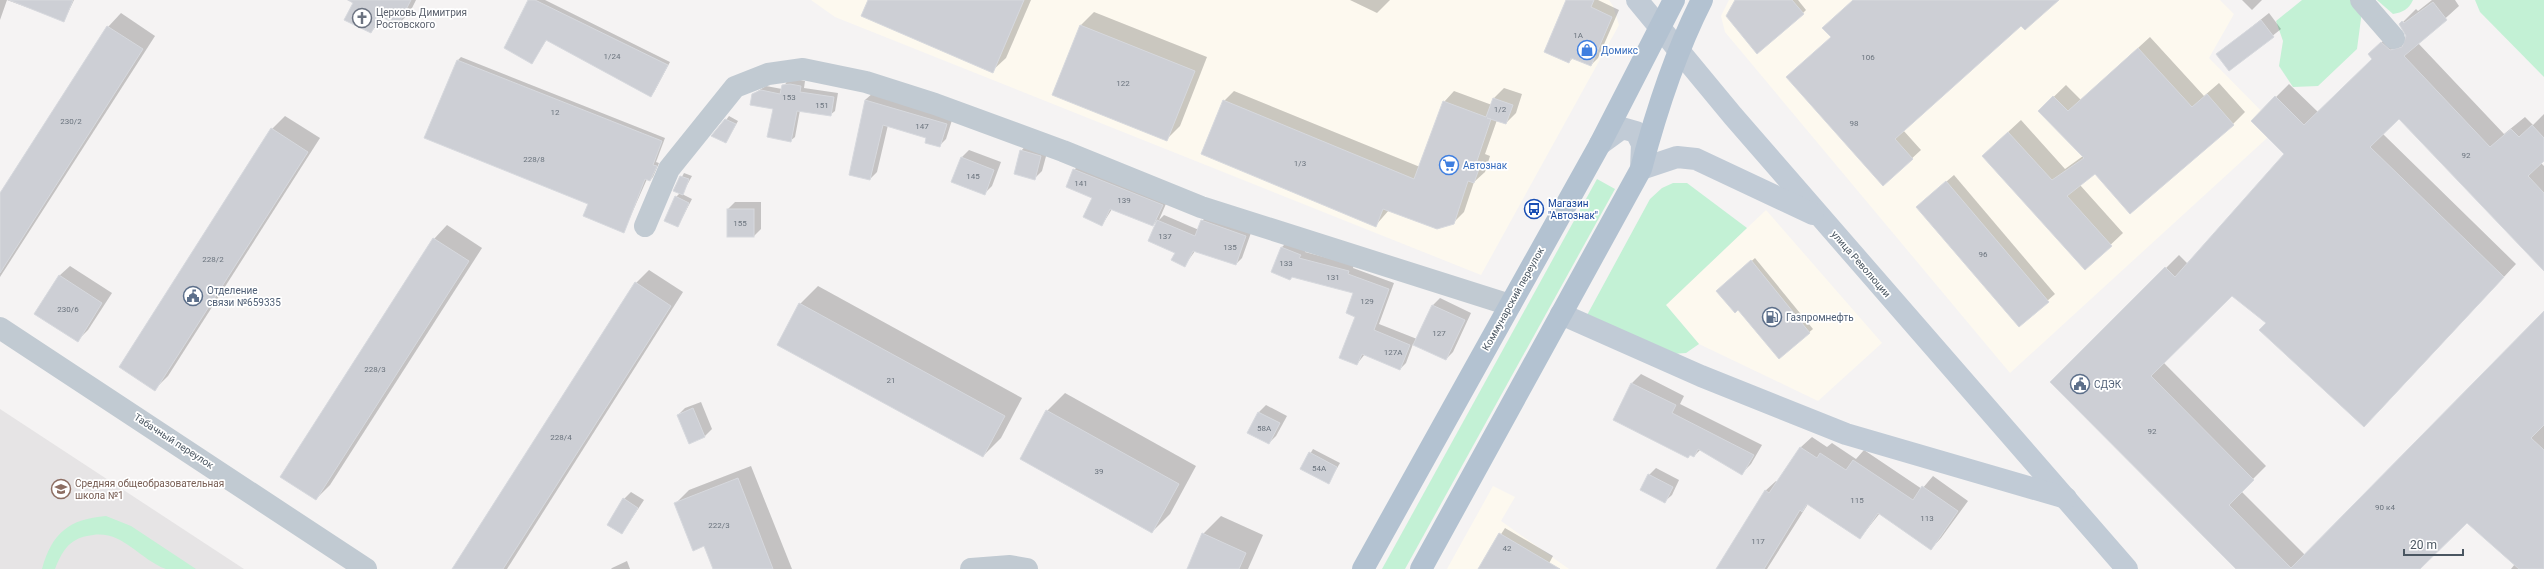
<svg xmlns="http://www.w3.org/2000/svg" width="2544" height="569" font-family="Roboto,sans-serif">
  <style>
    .commercial { fill: #fdf9ef }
    .education { fill: #e6e4e5 }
    .green { fill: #c3f1d5 }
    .shadow { fill: #0003 }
    .building { fill: #cdcfd5; stroke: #d7d9de }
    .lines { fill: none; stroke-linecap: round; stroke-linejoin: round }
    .street { stroke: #c1cad2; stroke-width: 22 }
    .secondary { stroke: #c1cbd6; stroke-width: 22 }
    .primary { stroke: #b3c2d1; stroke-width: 22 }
    .labels { text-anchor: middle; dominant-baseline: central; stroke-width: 3.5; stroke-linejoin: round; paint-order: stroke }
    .number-label { font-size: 8px; fill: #6b747e }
    .worship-label { font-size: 10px; fill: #5b616d; stroke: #fff; text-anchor: start }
    .shop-label { font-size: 10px; fill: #366cbe; stroke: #fff; text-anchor: start }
    .transit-label { font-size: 10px; fill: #164399; stroke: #fff; text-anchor: start }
    .street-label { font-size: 10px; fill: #4a5661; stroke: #fff }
    .service-label { font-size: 10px; fill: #4e5e75; stroke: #fff; text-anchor: start }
    .education-label { font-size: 10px; fill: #785e54; stroke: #fff; text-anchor: start }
  </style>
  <rect width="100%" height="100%" fill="#f5f3f3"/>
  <g class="commercial">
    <polygon points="811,0 1609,0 1613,6 1619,25 1481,275 835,17"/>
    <polygon points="1729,0 2220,0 2234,14 2209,58 2278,128 2010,373 1725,32 1721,16"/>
    <polygon points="1766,210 1882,343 1818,401 1699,344 1666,305"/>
    <polygon points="1493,486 1515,497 1501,521 1569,569 1447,569"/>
  </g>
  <polygon class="education" points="0,409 244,569 0,569"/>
  <g class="green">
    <polygon points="2302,0 2352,0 2362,11 2357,49 2318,86 2293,87 2279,66 2283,41 2276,21"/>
    <path d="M2377 0H2413C2408 10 2403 12 2393 14Z"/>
    <polygon points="2475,0 2544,0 2544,77 2480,12"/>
    <polygon points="1597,179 1615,189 1405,569 1382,569"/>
    <polygon points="1673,183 1687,183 1747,228 1666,305 1699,344 1686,353 1672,354 1586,317 1650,199 1662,188"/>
    <path d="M106 516 131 526 196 569C187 569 173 569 166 569 137 558 121 527 87 536 68 540 62 552 55 569H42C52 533 69 519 106 516Z"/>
  </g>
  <g class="shadow">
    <polygon points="0,0 74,0 64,21 7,0 0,20"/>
    <polygon points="347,0 416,0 409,14 398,24 384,17 371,32 354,3"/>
    <polygon points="529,0 545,0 670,62 654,92 650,96 547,39 532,63"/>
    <polygon points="869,0 1031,0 1006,58 992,71"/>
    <polygon points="1350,0 1390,0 1377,13"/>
    <polygon points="1567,0 1598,0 1619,10 1598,58 1591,65 1573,58 1569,62"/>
    <polygon points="1736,0 1798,0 1806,10 1803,13"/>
    <polygon points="1854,0 2057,0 2021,24 1903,130 1921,150 1883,185 1832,37"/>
    <polygon points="2242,0 2262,0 2252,10"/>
    <polygon points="2432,0 2455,0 2459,6 2418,43 2504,134 2525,117 2533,125 2544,114 2544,159 2541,163 2544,166 2544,270 2400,118 2383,134 2516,264 2378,412 2232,294 2164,363 2266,466 2241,491 2305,555 2544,312 2544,569 2511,569 2515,564 2467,521 2419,569 2238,569 2052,382 2179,255 2188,264 2286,154 2276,97 2289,84 2318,112 2373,59 2369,55 2395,29 2404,37 2408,36 2400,25 2416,9 2418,11"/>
    <polygon points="1094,12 1207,57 1180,126 1166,140 1053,94 1081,25"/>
    <polygon points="121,13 155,36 0,277 0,195 108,27"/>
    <polygon points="2269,13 2281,29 2230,70 2218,54"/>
    <polygon points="2150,37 2204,96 2219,83 2245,112 2233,124 2096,173 2080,185 2123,233 2085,269 1995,144 2021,120 2065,169 2083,156 2039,111 2066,85 2081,100"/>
    <polygon points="461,57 665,138 656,162 659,163 653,177 650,180 647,179 624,231 589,203 458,60"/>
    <polygon points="795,79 805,81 804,88 838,93 835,111 830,115 800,110 795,137 790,141 774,109 753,94 766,86 782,89 788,80"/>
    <polygon points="1504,88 1522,94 1516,113 1506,123 1497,120 1485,154 1490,156 1485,172 1474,182 1464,212 1453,223 1389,210 1376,225 1224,101 1234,91 1420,167 1444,102 1454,91 1492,105 1494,98"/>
    <polygon points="873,93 953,117 946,139 939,146 928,137 888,125 877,172 870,179 865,100"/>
    <polygon points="285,116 320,138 168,376 155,389 272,129"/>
    <polygon points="729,116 738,121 726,142 726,120"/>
    <polygon points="1028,143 1048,149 1042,171 1035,178 1021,151"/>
    <polygon points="969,150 1001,162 992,186 985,193 953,181 962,157"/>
    <polygon points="1080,164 1168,199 1159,220 1164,215 1199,230 1202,221 1208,215 1252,230 1242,258 1236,264 1195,251 1185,265 1176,252 1150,241 1158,220 1153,225 1112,209 1102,225 1093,198 1074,170"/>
    <polygon points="684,173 692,176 682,194 692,199 678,226 676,197 680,193 675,190"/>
    <polygon points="1954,175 2055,294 2019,326 1925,200"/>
    <polygon points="735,202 761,202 761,229 754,236 728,209"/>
    <polygon points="447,225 482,248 330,485 316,499 434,239"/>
    <polygon points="1288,241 1306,249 1305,252 1354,265 1353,268 1394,283 1379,324 1417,339 1433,305 1440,298 1471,313 1453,352 1446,359 1413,344 1406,363 1400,369 1365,354 1357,364 1354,292 1293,276 1282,247"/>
    <polygon points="1755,258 1813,329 1780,357 1721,288"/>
    <polygon points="70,266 112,293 88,330 78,340 59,276"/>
    <polygon points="649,270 683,292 507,569 453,569 636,283"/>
    <polygon points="818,286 1022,398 1001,438 983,456 800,304"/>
    <polygon points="1641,374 1684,396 1680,404 1762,445 1751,464 1742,473 1701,449 1694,456 1614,420 1632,383"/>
    <polygon points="1065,393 1196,466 1170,514 1152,532 1047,411"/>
    <polygon points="701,402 712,429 705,436 678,415 685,408"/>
    <polygon points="1266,405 1287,416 1276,436 1269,443 1248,432 1259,412"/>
    <polygon points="1812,437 1827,447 1832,443 1856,459 1864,450 1922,489 1933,476 1968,501 1941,538 1931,549 1880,513 1860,538 1808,504 1767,569 1717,569 1765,491 1776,481 1778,482 1801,447"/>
    <polygon points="1313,449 1340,463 1329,482 1302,468"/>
    <polygon points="751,466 792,569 714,569 705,545 676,503 689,490"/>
    <polygon points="1656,468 1679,480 1672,495 1664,502 1649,475"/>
    <polygon points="631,492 644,500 622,533 624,499"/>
    <polygon points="1221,516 1263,535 1248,569 1188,569 1203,534"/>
    <polygon points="1505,528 1553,556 1546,569 1479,569"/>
    <polygon points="627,561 630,569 611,569 612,568"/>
  </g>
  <g class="building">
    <polygon points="9,0 73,0 64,22"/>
    <polygon points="348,0 411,0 398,25 380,16 371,33 344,20 353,3"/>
    <polygon points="528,0 535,0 668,65 651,97 546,40 532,64 504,48"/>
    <polygon points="868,0 1024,0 993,73 861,16"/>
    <polygon points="1566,0 1594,0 1591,7 1612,17 1591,66 1571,58 1569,63 1544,52"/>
    <polygon points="1735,0 1792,0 1804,14 1757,54 1726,16"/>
    <polygon points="1853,0 2059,0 2025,30 2021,26 1895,139 1913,159 1883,186 1786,77 1831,37 1822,28"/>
    <polygon points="2433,2 2447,20 2404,56 2490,147 2511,129 2519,137 2532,125 2544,138 2544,161 2528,176 2544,193 2544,271 2399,119 2370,147 2504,277 2364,427 2259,330 2266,323 2232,296 2151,376 2254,480 2229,505 2291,568 2544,311 2544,425 2531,438 2544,450 2544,569 2519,569 2467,523 2420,569 2236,569 2050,382 2165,267 2175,277 2284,154 2251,121 2275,96 2304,125 2372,59 2368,54 2381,42 2390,50 2402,47 2406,36 2399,24 2402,21 2404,23"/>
    <polygon points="2261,20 2274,37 2229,71 2216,54"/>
    <polygon points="1080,25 1195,71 1167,141 1052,95"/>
    <polygon points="107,26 143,49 0,273 0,193"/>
    <polygon points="2138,48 2192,107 2207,94 2234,125 2130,214 2095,174 2067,196 2112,246 2085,270 1982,156 2008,132 2052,180 2084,158 2038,111 2053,96 2068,111"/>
    <polygon points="457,60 662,141 653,165 657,166 650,181 645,179 624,233 583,216 588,204 424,138"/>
    <polygon points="790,84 801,86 800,92 834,97 831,116 797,111 791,142 767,137 773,109 750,105 752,94 761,90 780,94 782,85"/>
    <polygon points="1493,98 1513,105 1506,124 1487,118 1491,119 1476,164 1480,166 1474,183 1468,181 1454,224 1437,229 1383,209 1376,227 1201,154 1223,100 1414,179 1443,101 1486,117"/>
    <polygon points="865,100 947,124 940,147 925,143 926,138 883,125 870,180 849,175"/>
    <polygon points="725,119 736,124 726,143 711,136"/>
    <polygon points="271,128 308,152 155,391 119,367"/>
    <polygon points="1020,150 1041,156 1035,180 1014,174"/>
    <polygon points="961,157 994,170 985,195 951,182"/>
    <polygon points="1073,169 1163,205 1153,226 1110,209 1102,226 1083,217 1092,198 1066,187"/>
    <polygon points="680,176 689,179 683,195 673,191"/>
    <polygon points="1946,181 2049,302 2019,327 1916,207"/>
    <polygon points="675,196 689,203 678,227 664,221"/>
    <rect x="727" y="209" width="27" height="28"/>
    <polygon points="1157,220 1195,236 1201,220 1246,236 1236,265 1193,251 1185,267 1171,260 1175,253 1148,241"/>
    <polygon points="433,238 469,261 316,500 280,477"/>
    <polygon points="1281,247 1301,255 1299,258 1349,271 1348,274 1389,289 1374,330 1410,345 1400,370 1362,354 1357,365 1339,358 1355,317 1346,313 1353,293 1292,277 1290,280 1271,272"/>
    <polygon points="1751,260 1810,333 1779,359 1738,310 1735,313 1716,291"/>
    <polygon points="59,275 102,303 78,342 34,314"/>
    <polygon points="635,282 671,306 503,569 452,569"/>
    <polygon points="799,303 1005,416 983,457 777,345"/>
    <polygon points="1432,305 1465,320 1446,360 1413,345"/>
    <polygon points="1631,383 1676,405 1672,413 1754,455 1742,475 1698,449 1694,457 1690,455 1688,458 1613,420"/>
    <polygon points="693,408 705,437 689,444 677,415"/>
    <polygon points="1046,410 1179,484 1152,533 1020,459"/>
    <polygon points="1258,412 1280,423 1269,444 1247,433"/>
    <polygon points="1800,447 1817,458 1820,453 1846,470 1853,460 1913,500 1922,486 1958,511 1931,550 1878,513 1860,539 1807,504 1802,512 1800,510 1764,569 1716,569 1765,490 1769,493"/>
    <polygon points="1309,452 1337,467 1329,484 1300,469"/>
    <polygon points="1648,474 1673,487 1665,503 1640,490"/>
    <polygon points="738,478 773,569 713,569 704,546 693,551 674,503"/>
    <polygon points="623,498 638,508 622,534 607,525"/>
    <polygon points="1202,533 1246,553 1239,569 1187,569"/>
    <polygon points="1499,533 1560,569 1478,569"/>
  </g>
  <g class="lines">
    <g class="street">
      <polyline points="2361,0 2394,38"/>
      <polyline points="645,226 669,169 735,87 768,74 803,69 866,82 935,104 1063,151 1201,207 1510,305"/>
      <polyline points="0,328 366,569"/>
      <polyline points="971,569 1010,566 1027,569"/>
    </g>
    <g class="secondary">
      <polyline points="1637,0 1733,116 2127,569"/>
      <polyline points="1600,144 1622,128 1636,132 1642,144 1641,169 1677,157 1696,159 1813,214"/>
      <polyline points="1561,314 1701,376 1846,434 2066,498"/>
    </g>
    <g class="primary">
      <polyline points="1363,569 1600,144 1674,0"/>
      <path d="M1421 569 1641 169C1656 112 1675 53 1702 0"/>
    </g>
  </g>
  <defs>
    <g id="church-ring" transform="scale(1)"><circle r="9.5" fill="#fff" stroke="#6b7280" stroke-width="1.5"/><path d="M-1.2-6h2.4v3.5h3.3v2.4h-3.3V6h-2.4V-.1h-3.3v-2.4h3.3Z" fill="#6b7280"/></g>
    <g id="shop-ring" transform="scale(1)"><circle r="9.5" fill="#fff" stroke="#3f7fe0" stroke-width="1.5"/><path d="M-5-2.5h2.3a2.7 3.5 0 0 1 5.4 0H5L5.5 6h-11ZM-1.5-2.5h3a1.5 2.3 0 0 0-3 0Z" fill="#3f7fe0"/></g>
    <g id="supermarket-ring" transform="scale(1)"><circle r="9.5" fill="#fff" stroke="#3f7fe0" stroke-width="1.5"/><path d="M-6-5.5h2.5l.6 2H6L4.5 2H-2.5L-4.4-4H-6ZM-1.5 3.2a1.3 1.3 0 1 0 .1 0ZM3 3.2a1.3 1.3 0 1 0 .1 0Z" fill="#3f7fe0"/></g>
    <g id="bus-ring" transform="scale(1)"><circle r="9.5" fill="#fff" stroke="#1a4fb4" stroke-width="1.5"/><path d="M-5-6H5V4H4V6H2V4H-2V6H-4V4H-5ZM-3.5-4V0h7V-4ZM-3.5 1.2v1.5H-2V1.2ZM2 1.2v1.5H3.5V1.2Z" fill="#1a4fb4"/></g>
    <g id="civic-ring" transform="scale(1)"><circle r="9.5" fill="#fff" stroke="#5c6f8a" stroke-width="1.5"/><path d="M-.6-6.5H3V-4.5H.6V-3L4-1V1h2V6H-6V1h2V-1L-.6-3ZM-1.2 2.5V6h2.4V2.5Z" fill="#5c6f8a"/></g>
    <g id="fuel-ring" transform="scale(1)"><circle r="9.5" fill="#fff" stroke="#5c6f8a" stroke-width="1.5"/><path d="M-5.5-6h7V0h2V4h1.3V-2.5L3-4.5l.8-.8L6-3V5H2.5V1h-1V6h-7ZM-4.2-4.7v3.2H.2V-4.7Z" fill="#5c6f8a"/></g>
    <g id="school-ring" transform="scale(1)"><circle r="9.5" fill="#fff" stroke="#8d6e63" stroke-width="1.5"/><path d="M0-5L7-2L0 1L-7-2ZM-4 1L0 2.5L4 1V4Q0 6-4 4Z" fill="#8d6e63"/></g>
  </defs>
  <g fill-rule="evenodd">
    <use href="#church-ring" x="362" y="18"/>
    <use href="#shop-ring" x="1587" y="50"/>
    <use href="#supermarket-ring" x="1449" y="165"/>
    <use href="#bus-ring" x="1534" y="209"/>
    <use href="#civic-ring" x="193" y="296"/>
    <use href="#fuel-ring" x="1772" y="317"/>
    <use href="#civic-ring" x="2080" y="384"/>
    <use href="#school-ring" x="61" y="489"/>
  </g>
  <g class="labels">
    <g class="number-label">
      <text x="1578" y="35">1А</text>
      <text x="612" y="56">1/24</text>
      <text x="1868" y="57">106</text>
      <text x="1123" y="83">122</text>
      <text x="789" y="97">153</text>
      <text x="822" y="105">151</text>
      <text x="1500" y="109">1/2</text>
      <text x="555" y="112">12</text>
      <text x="71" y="121">230/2</text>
      <text x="1854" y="123">98</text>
      <text x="922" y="126">147</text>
      <text x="2466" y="155">92</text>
      <text x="534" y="159">228/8</text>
      <text x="1300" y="163">1/3</text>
      <text x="973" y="176">145</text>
      <text x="1081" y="183">141</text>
      <text x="1124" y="200">139</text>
      <text x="740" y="223">155</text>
      <text x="1165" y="236">137</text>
      <text x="1230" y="247">135</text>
      <text x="1983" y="254">96</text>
      <text x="213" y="259">228/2</text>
      <text x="1286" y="263">133</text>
      <text x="1333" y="277">131</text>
      <text x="1367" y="301">129</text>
      <text x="68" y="309">230/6</text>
      <text x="1439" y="333">127</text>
      <text x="1393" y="352">127А</text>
      <text x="375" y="369">228/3</text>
      <text x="891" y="380">21</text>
      <text x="1264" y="428">58А</text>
      <text x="2152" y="431">92</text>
      <text x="561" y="437">228/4</text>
      <text x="1319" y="468">54А</text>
      <text x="1099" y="471">39</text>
      <text x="1857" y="500">115</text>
      <text x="2385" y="507">90 к4</text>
      <text x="1927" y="518">113</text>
      <text x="719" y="525">222/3</text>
      <text x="1758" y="541">117</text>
      <text x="1507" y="548">42</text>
    </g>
    <g class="worship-label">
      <text x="376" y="12">Церковь Димитрия<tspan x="376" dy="12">Ростовского</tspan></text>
    </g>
    <g class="shop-label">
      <text x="1601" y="50">Домикс</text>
      <text x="1463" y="165">Автознак</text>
    </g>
    <g class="transit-label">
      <text x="1548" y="203">Магазин<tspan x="1548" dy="12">"Автознак"</tspan></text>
    </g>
    <g class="street-label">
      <text transform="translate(1861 264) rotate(49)">улица Революции</text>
      <text transform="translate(1513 299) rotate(-61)">Коммунарский переулок</text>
      <text transform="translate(174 441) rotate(33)">Табачный переулок</text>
    </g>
    <g class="service-label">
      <text x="207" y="290">Отделение<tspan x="207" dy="12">связи №659335</tspan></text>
      <text x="1786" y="317">Газпромнефть</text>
      <text x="2094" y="384">СДЭК</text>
    </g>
    <g class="education-label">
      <text x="75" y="483">Средняя общеобразовательная<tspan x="75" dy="12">школа №1</tspan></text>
    </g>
  </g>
  <path d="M2404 549v6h59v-6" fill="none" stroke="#4a5661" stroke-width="2"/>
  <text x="2410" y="549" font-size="12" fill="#4a5661" stroke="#ffffff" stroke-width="3" paint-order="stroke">20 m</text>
</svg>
